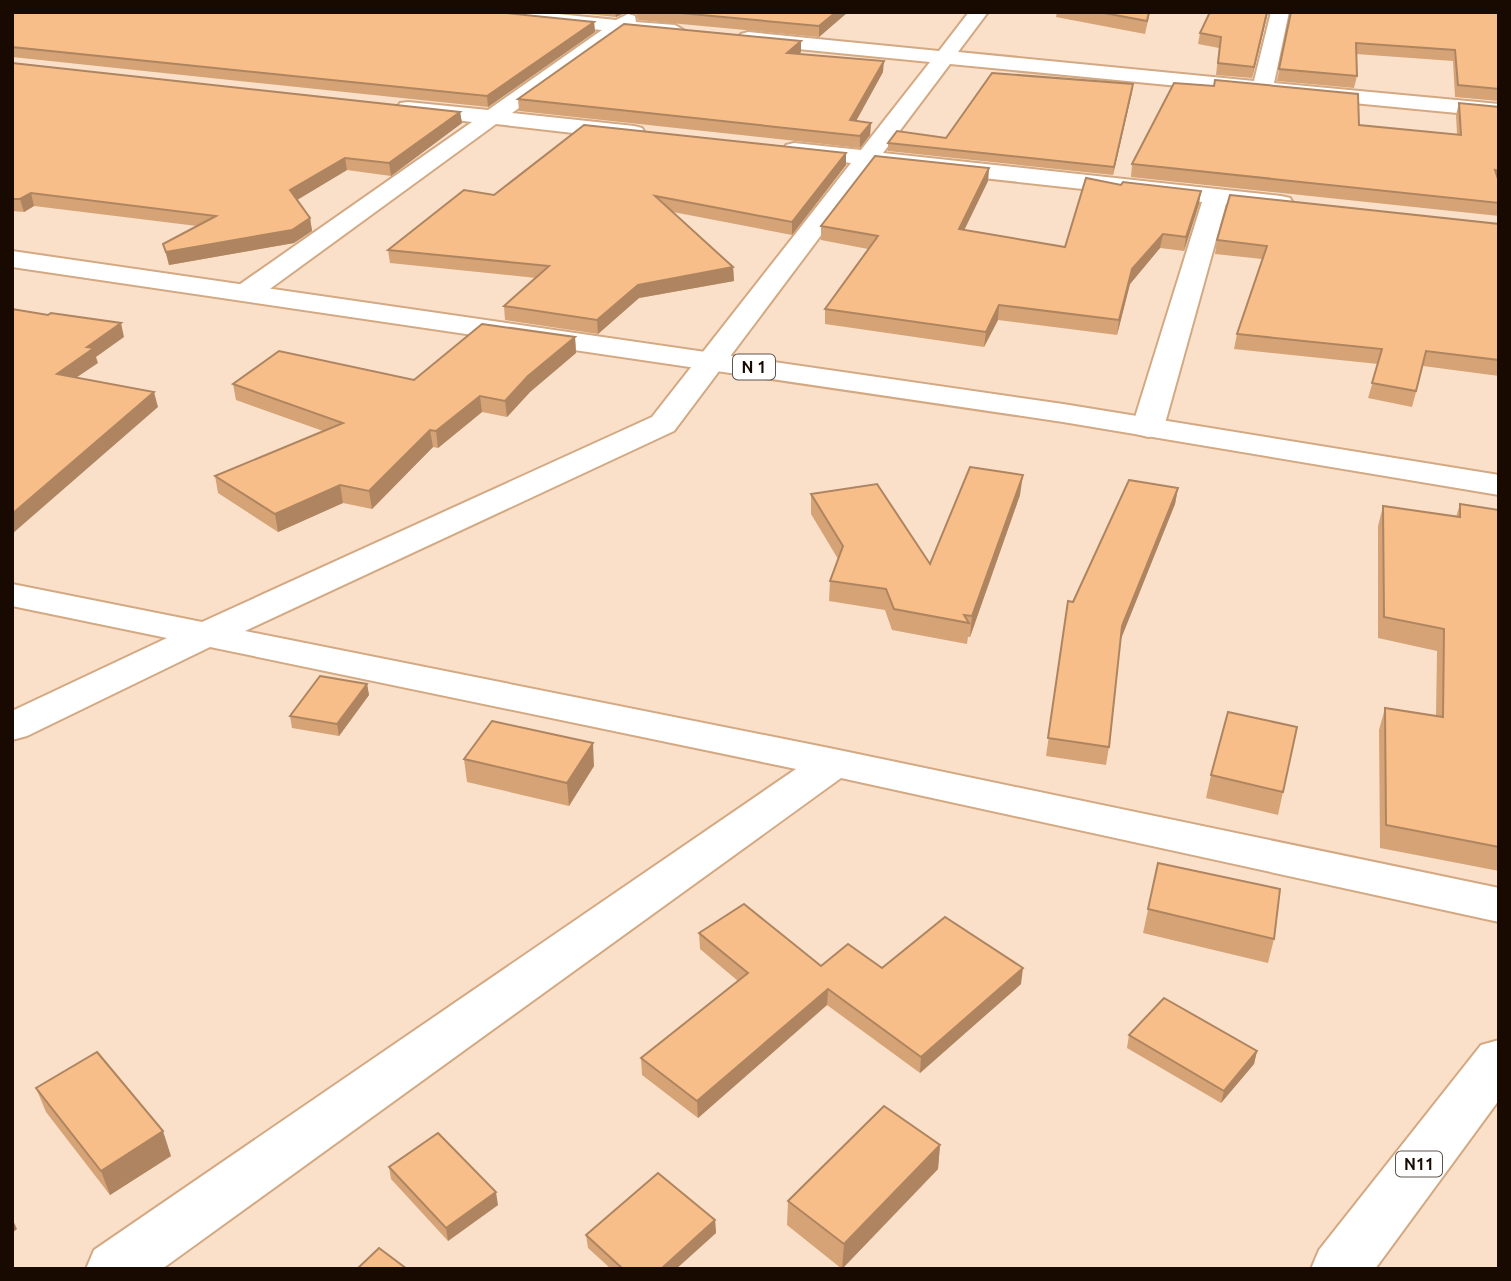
<svg xmlns="http://www.w3.org/2000/svg" width="1511" height="1281" font-family="Ubuntu,sans-serif">
  <style>
    .lines { fill: none; stroke-linecap: round; stroke-linejoin: round }
    .minor-casing { stroke: #d3a983; stroke-width: 4 }
    .major-casing { stroke: #d3a983; stroke-width: 4 }
    .highway-casing { stroke: #d3a983; stroke-width: 4 }
    .minor { fill: #fff; fill-rule: evenodd }
    .major { fill: #fff; fill-rule: evenodd }
    .highway { fill: #fff; fill-rule: evenodd }
    .wall { fill: #d5a376 }
    .shaded-wall { fill: #ae8560 }
    .building { fill: #f8be89; stroke: #ae8560; stroke-width: 2 }
    .labels { text-anchor: middle; dominant-baseline: central; stroke-width: 6; stroke-linejoin: round; paint-order: stroke }
    .shield { fill: #fff; stroke: #5d544c; stroke-width: 2 }
    .shield-label { font-size: 16px; font-weight: bold; fill: #180a00 }
  </style>
  <rect width="100%" height="100%" fill="#fbe0c9"/>
  <g class="lines">
    <g class="minor-casing">
      <g id="minor">
        <polygon points="470,12 539,12 616,20 628,14 635,16 636,22 675,25 685,31 675,37 624,32 512,113 634,126 642,128 645,133 642,138 634,140 496,124 256,299 246,301 236,299 232,293 236,287 472,122 400,113 397,108 400,103 408,102 488,110 602,30 479,18"/>
        <polygon points="969,12 988,12 958,52 1254,81 1271,12 1289,12 1274,83 1499,104 1499,117 950,64 883,153 1281,196 1290,198 1293,203 1290,208 1281,210 1226,204 1164,427 1159,434 1148,437 1137,434 1132,427 1202,202 873,166 674,431 245,631 834,749 1499,888 1499,922 841,778 162,1269 86,1269 94,1250 796,769 210,647 27,736 12,740 12,711 167,638 12,606 12,584 202,622 652,417 851,163 786,155 783,150 786,145 794,143 861,150 930,62 748,44 738,38 741,34 748,32 939,51"/>
      </g>
    </g>
    <g class="major-casing">
      <polygon id="major" points="1499,1040 1499,1100 1375,1269 1311,1269 1319,1250 1481,1045"/>
    </g>
    <g class="highway-casing">
      <polygon id="highway" points="12,251 1063,404 1499,475 1499,495 1063,422 12,267"/>
    </g>
    <use href="#minor" class="minor"/>
    <use href="#major" class="major"/>
    <use href="#highway" class="highway"/>
  </g>
  <g class="wall">
    <polygon points="12,12 594,22 595,32 488,107 12,57"/>
    <polygon points="567,12 627,12 616,17"/>
    <polygon points="631,12 848,12 819,37 638,20 636,13"/>
    <polygon points="1057,12 1150,12 1145,34 1056,17"/>
    <polygon points="1210,12 1268,12 1252,78 1216,75 1219,48 1198,44 1200,33"/>
    <polygon points="1291,12 1499,12 1499,101 1455,97 1453,61 1356,54 1357,76 1354,88 1277,81"/>
    <polygon points="801,52 799,54 883,72 856,121 871,123 870,135 860,148 519,111 518,99"/>
    <polygon points="12,63 460,112 462,123 391,176 347,170 297,200 310,218 312,231 294,243 169,265 163,244 197,226 34,206 24,212 12,211"/>
    <polygon points="1132,92 1113,175 888,151 888,143 946,138"/>
    <polygon points="1459,103 1499,107 1499,216 1131,177 1132,164 1359,125 1457,135 1456,115"/>
    <polygon points="846,165 792,235 673,212 733,267 734,281 639,298 598,334 505,320 504,306 536,278 390,263 388,250 494,195"/>
    <polygon points="989,168 988,181 964,230 1065,247 1199,204 1184,251 1160,248 1130,284 1117,335 998,320 984,347 825,324 825,309 868,249 821,240 821,226"/>
    <polygon points="1499,224 1499,376 1423,366 1412,407 1368,398 1378,364 1234,349 1237,334 1262,259 1215,254 1217,240"/>
    <polygon points="575,337 576,353 530,392 507,417 482,412 438,448 433,447 372,509 343,503 278,532 218,493 215,476 323,431 236,400 233,384 414,380"/>
    <polygon points="1178,488 1175,504 1120,640 1109,747 1106,765 1046,756 1068,601 1073,602"/>
    <polygon points="811,494 930,564 1020,495 970,637 968,637 967,644 892,630 885,610 829,601 830,581 838,559 811,514"/>
    <polygon points="1460,504 1499,510 1499,871 1380,848 1379,730 1385,708 1436,716 1437,651 1378,638 1378,526 1383,506 1456,517"/>
    <polygon points="367,684 369,695 339,736 292,728 290,716"/>
    <polygon points="464,759 594,766 569,806 467,782"/>
    <polygon points="1211,775 1283,792 1278,815 1206,798"/>
    <polygon points="1158,863 1274,939 1268,963 1143,933"/>
    <polygon points="699,933 821,966 882,968 1021,984 920,1073 827,1005 698,1118 642,1075 641,1058 738,981 700,949"/>
    <polygon points="1129,1035 1257,1051 1254,1064 1221,1103 1127,1048"/>
    <polygon points="36,1088 171,1156 110,1195 46,1112"/>
    <polygon points="940,1145 938,1169 842,1269 787,1225 788,1201"/>
    <polygon points="389,1167 498,1205 448,1241 391,1179"/>
    <polygon points="715,1220 716,1233 676,1269 611,1269 588,1248 586,1235"/>
  </g>
  <g class="shaded-wall">
    <polygon points="615,12 627,12 616,17"/>
    <polygon points="836,12 848,12 819,37 819,26"/>
    <polygon points="1267,12 1268,12 1252,78 1254,67"/>
    <polygon points="594,22 595,32 488,107 487,96"/>
    <polygon points="801,41 801,52 787,64 787,53"/>
    <polygon points="884,61 883,72 850,132 850,120"/>
    <polygon points="1133,84 1132,92 1113,175 1114,167"/>
    <polygon points="460,112 462,123 391,176 389,163"/>
    <polygon points="871,123 870,135 860,148 860,136"/>
    <polygon points="846,153 846,165 792,235 792,222"/>
    <polygon points="345,158 347,170 292,203 290,190"/>
    <polygon points="989,168 988,181 958,243 959,229"/>
    <polygon points="1201,191 1199,204 1184,251 1186,237"/>
    <polygon points="31,193 34,206 24,212 20,199"/>
    <polygon points="310,218 312,231 294,243 169,265 166,252"/>
    <polygon points="1163,234 1160,248 1130,284 1117,335 1119,320 1132,269"/>
    <polygon points="733,267 734,281 639,298 598,334 597,320 638,285"/>
    <polygon points="999,305 998,320 984,347 986,332"/>
    <polygon points="121,323 124,337 96,357 98,363 61,388 57,374 87,347"/>
    <polygon points="575,337 576,353 530,392 507,417 505,401 528,376"/>
    <polygon points="154,392 158,407 12,534 12,514"/>
    <polygon points="480,396 482,412 438,448 436,431"/>
    <polygon points="430,430 433,447 372,509 369,491"/>
    <polygon points="1023,475 1020,495 970,637 972,616"/>
    <polygon points="340,485 343,503 278,532 275,514"/>
    <polygon points="1178,488 1175,504 1119,644 1122,626"/>
    <polygon points="367,684 369,695 339,736 337,724"/>
    <polygon points="593,743 594,766 569,806 567,783"/>
    <polygon points="1023,968 1021,984 920,1073 921,1057"/>
    <polygon points="828,989 827,1005 698,1118 697,1101"/>
    <polygon points="1257,1051 1254,1064 1221,1103 1224,1091"/>
    <polygon points="163,1131 171,1156 110,1195 101,1171"/>
    <polygon points="940,1145 938,1169 842,1269 844,1244"/>
    <polygon points="496,1192 498,1205 448,1241 446,1228"/>
    <polygon points="12,1218 17,1229 12,1233"/>
    <polygon points="715,1220 716,1233 676,1269 661,1269"/>
  </g>
  <g class="building">
    <polygon points="12,12 497,12 594,22 487,96 12,47"/>
    <polygon points="669,12 836,12 819,26"/>
    <polygon points="1099,12 1149,12 1147,21"/>
    <polygon points="1210,12 1267,12 1254,67 1218,63 1221,37 1200,33"/>
    <polygon points="1291,12 1499,12 1499,89 1458,85 1455,50 1356,43 1357,76 1279,69"/>
    <polygon points="624,24 801,41 787,53 884,61 850,120 871,123 860,136 518,99"/>
    <polygon points="12,63 460,112 389,163 345,158 290,190 310,218 292,230 166,252 163,244 216,216 31,193 20,199 12,199"/>
    <polygon points="992,73 1133,84 1114,167 888,143 897,131 946,138"/>
    <polygon points="1215,80 1358,94 1359,125 1461,135 1459,103 1499,107 1499,171 1495,170 1499,182 1499,203 1132,164 1174,83 1214,86"/>
    <polygon points="584,125 846,153 792,222 655,196 733,267 638,285 597,320 504,306 549,266 388,250 464,190 494,195"/>
    <polygon points="875,156 989,168 959,229 1065,247 1086,178 1121,185 1123,182 1201,191 1186,237 1163,234 1132,269 1119,320 999,305 986,332 825,309 878,236 821,226"/>
    <polygon points="1230,195 1499,224 1499,360 1426,351 1416,391 1372,383 1382,349 1237,334 1267,246 1217,240"/>
    <polygon points="12,309 48,315 51,313 121,323 87,347 94,348 57,374 154,392 12,514"/>
    <polygon points="482,324 575,337 528,376 505,401 480,396 436,431 430,430 369,491 340,485 275,514 215,476 343,423 233,384 279,351 414,380"/>
    <polygon points="970,467 1023,475 972,616 964,615 969,623 894,609 886,589 830,581 843,546 811,494 877,484 930,564"/>
    <polygon points="1129,480 1178,488 1122,626 1109,747 1048,738 1068,601 1073,602"/>
    <polygon points="1460,504 1499,510 1499,847 1386,825 1385,708 1443,717 1444,629 1384,617 1383,506 1460,517"/>
    <polygon points="320,676 367,684 337,724 290,716"/>
    <polygon points="1228,712 1297,727 1283,792 1211,775"/>
    <polygon points="492,721 593,743 567,783 464,759"/>
    <polygon points="1158,863 1280,889 1274,939 1148,909"/>
    <polygon points="744,904 821,966 848,944 882,968 945,917 1023,968 921,1057 828,989 697,1101 641,1058 748,973 699,933"/>
    <polygon points="1164,998 1257,1051 1224,1091 1129,1035"/>
    <polygon points="97,1052 163,1131 101,1171 36,1088"/>
    <polygon points="884,1106 940,1145 844,1244 788,1201"/>
    <polygon points="438,1133 496,1192 446,1228 389,1167"/>
    <polygon points="658,1173 715,1220 661,1269 623,1269 586,1235"/>
    <polygon points="379,1248 407,1269 357,1269"/>
  </g>
  <g class="labels">
    <g class="shield">
      <rect x="733" y="354.5" width="42" height="25" rx="5"/>
      <rect x="1396" y="1151.5" width="46" height="25" rx="5"/>
    </g>
    <g class="shield-label">
      <text x="754" y="367">N 1</text>
      <text x="1419" y="1164">N11</text>
    </g>
  </g>
  <rect width="1511" height="1281" fill="none" stroke="#180a00" stroke-width="28"/>
</svg>
